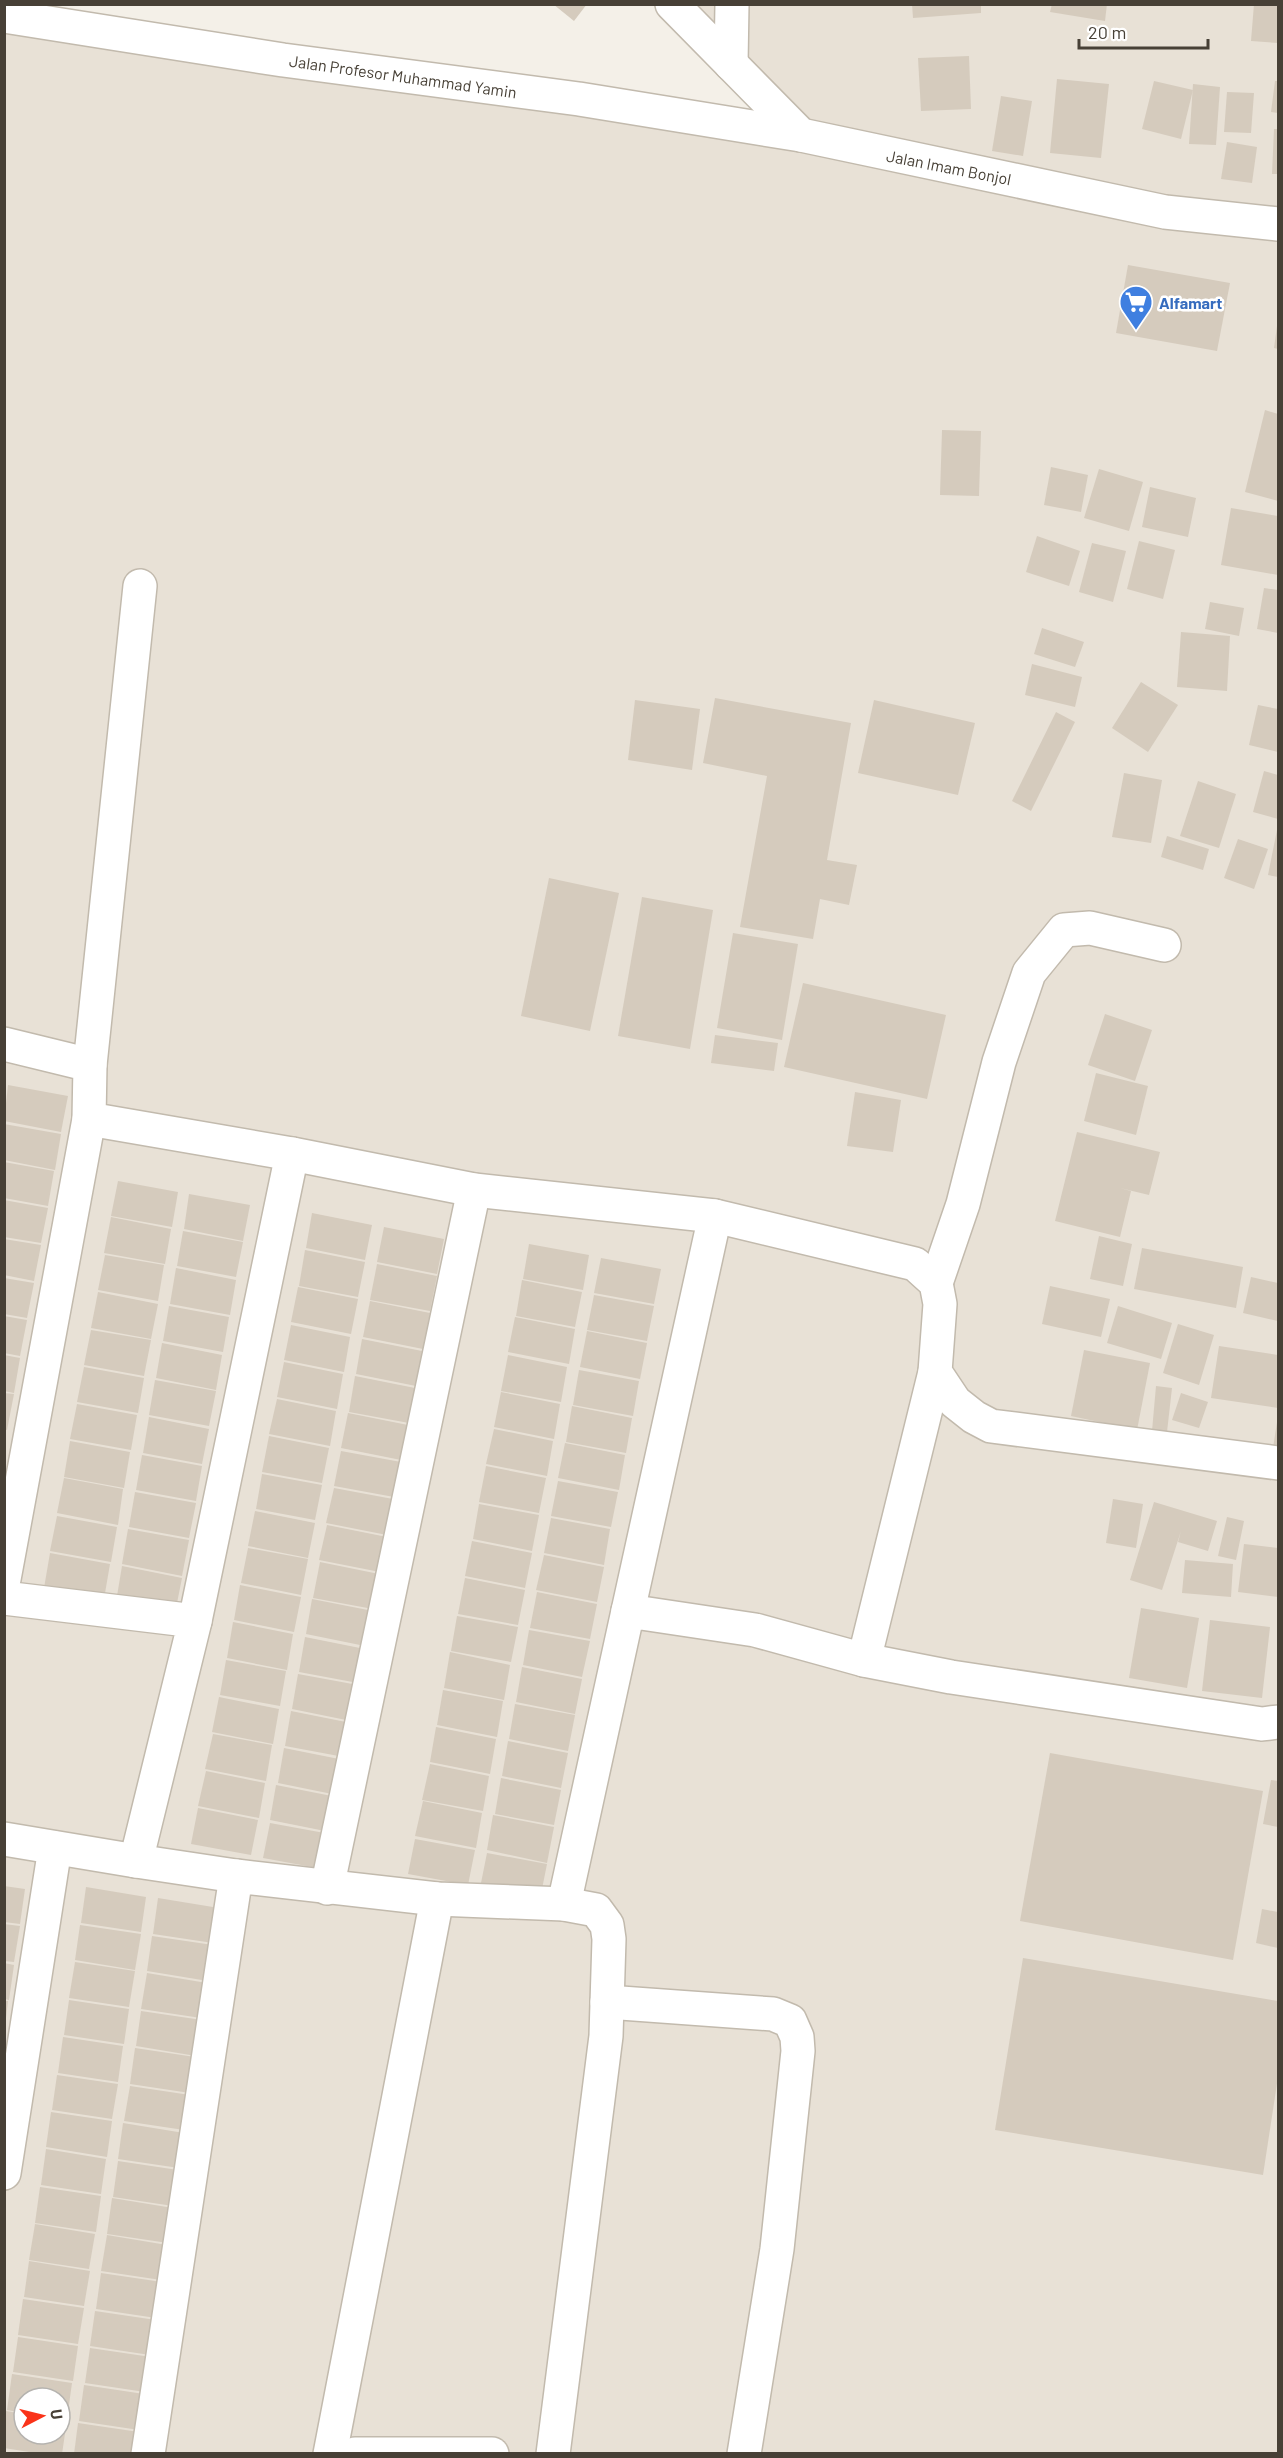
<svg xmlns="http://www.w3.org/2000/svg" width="1283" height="2458" font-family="Barlow,sans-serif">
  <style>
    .residential { fill: #e8e1d6; fill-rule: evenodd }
    .building { fill: #d5cbbd }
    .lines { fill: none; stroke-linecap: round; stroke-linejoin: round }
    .minor-casing { stroke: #c2baad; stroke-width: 36 }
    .minor { stroke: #fff; stroke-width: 33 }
    .labels { text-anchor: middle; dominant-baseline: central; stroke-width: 5; stroke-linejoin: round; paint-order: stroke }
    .street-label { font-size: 16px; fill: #474036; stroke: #fff }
    .shop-label { font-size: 16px; font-weight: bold; fill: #366cbe; stroke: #fff; text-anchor: start }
  </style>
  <rect width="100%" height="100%" fill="#f4f0e8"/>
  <path class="residential" d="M672 5H1278V2453L5 2454V16L800 135ZM24 2398H60V2434H24Z"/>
  <g class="building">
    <polygon points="553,4 587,4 574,21"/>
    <polygon points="912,4 981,4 981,13 913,18"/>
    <polygon points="1052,4 1107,4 1105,21 1050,12"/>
    <polygon points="1254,4 1278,4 1278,43 1251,41"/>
    <polygon points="969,56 971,109 921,111 918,58"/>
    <polygon points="1057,79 1109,84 1101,158 1050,153"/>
    <polygon points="1154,81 1193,90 1181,139 1142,129"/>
    <polygon points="1275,81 1278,81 1278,113 1271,112"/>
    <polygon points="1193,84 1220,87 1216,145 1189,144"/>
    <polygon points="1227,92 1254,93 1251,133 1224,132"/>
    <polygon points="1001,96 1032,101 1023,156 992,151"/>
    <polygon points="1274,129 1278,129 1278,174 1272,174"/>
    <polygon points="1227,142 1257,147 1252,183 1221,179"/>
    <polygon points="1128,265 1230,283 1217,351 1116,333"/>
    <polygon points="1277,326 1278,326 1278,349 1274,348"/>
    <polygon points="1265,410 1278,414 1278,501 1245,492"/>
    <polygon points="942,430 981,431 979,496 940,495"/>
    <polygon points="1051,467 1088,475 1081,512 1044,505"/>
    <polygon points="1099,469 1143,482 1129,531 1084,518"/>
    <polygon points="1150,487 1196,498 1188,537 1142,527"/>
    <polygon points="1231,508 1278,516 1278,575 1221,565"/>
    <polygon points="1037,536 1080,551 1069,586 1026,572"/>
    <polygon points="1139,541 1175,550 1163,599 1127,589"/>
    <polygon points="1092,543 1126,551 1113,602 1079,592"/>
    <polygon points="1264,588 1278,590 1278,633 1257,629"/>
    <polygon points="1210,602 1244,608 1239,636 1205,629"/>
    <polygon points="1042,628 1084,642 1075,667 1034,654"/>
    <polygon points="1181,632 1230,636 1227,691 1177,687"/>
    <polygon points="1032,664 1082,677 1075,707 1025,695"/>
    <polygon points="1141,682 1178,705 1148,752 1112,728"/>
    <polygon points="715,698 851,723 827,860 857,865 849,905 820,899 813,939 740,927 767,776 703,763"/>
    <polygon points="635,700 700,709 692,770 628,760"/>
    <polygon points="874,700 975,723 958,795 858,773"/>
    <polygon points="1258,705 1278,709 1278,752 1249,745"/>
    <polygon points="1056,712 1075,722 1031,811 1012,801"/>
    <polygon points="1264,771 1278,775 1278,819 1253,812"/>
    <polygon points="1124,773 1162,780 1151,843 1112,837"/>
    <polygon points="1198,781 1236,794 1219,848 1180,836"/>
    <polygon points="1277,830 1278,830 1278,877 1268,875"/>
    <polygon points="1167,836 1209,849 1203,870 1161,857"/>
    <polygon points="1238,839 1268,849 1254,889 1224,878"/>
    <polygon points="549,878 619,893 590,1031 521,1016"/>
    <polygon points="642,897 713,910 690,1049 618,1036"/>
    <polygon points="733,933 798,944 782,1040 717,1028"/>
    <polygon points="803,983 946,1015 927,1099 784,1067"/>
    <polygon points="1105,1014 1152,1030 1135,1081 1088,1065"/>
    <polygon points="715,1035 778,1043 774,1071 711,1063"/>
    <polygon points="1096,1073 1148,1086 1136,1135 1084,1121"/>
    <polygon points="8,1085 68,1096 61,1132 4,1121"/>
    <polygon points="855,1092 901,1100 893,1152 847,1146"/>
    <polygon points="4,1124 61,1134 55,1170 4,1160"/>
    <polygon points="1077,1132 1160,1152 1149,1195 1120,1188 1131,1191 1120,1237 1055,1221"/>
    <polygon points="4,1162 54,1171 48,1206 4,1198"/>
    <polygon points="118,1181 178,1192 172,1227 111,1216"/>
    <polygon points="189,1194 250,1205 243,1241 184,1229"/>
    <polygon points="4,1200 48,1208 41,1243 4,1237"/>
    <polygon points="312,1213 372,1225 365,1260 306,1248"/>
    <polygon points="111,1217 171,1229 165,1264 104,1253"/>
    <polygon points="384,1227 444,1239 437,1274 377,1262"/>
    <polygon points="183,1231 243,1242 236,1277 177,1266"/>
    <polygon points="1099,1236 1132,1244 1123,1286 1090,1279"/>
    <polygon points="4,1239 41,1245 34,1281 4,1275"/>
    <polygon points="529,1244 589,1255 583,1290 523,1279"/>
    <polygon points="1142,1248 1243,1267 1236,1308 1134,1289"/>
    <polygon points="305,1250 365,1262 358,1297 299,1286"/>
    <polygon points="105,1255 164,1265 158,1301 98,1290"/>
    <polygon points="601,1258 661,1269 654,1304 594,1293"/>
    <polygon points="377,1264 437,1276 430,1311 370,1300"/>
    <polygon points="176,1268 236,1280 230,1315 170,1304"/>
    <polygon points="1251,1277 1278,1283 1278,1321 1243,1313"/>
    <polygon points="4,1278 34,1283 27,1318 4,1314"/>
    <polygon points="522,1280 582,1292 575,1327 516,1316"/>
    <polygon points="1050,1286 1110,1299 1101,1337 1042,1324"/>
    <polygon points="298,1287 358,1299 351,1334 291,1322"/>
    <polygon points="98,1292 158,1304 151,1339 91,1328"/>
    <polygon points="594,1295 654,1306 647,1341 587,1330"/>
    <polygon points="370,1301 430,1313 423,1349 363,1337"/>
    <polygon points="169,1306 229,1317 223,1352 163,1341"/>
    <polygon points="1118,1306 1172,1323 1161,1359 1107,1343"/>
    <polygon points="4,1316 27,1320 20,1356 4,1353"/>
    <polygon points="515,1317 575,1329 569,1364 508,1352"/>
    <polygon points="1178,1324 1214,1335 1199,1385 1163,1373"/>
    <polygon points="291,1325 350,1337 344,1372 284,1360"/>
    <polygon points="91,1330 151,1340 144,1376 84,1365"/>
    <polygon points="587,1331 647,1343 640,1379 580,1367"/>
    <polygon points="362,1339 422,1351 416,1386 356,1374"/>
    <polygon points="162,1343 222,1355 216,1390 156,1378"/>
    <polygon points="1219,1346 1278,1355 1278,1408 1211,1398"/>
    <polygon points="1084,1350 1150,1363 1137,1430 1071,1416"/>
    <polygon points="4,1355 20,1358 14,1393 4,1391"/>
    <polygon points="508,1355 567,1367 561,1402 501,1391"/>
    <polygon points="284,1362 343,1374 337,1409 277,1397"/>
    <polygon points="84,1367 144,1378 138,1413 77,1402"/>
    <polygon points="579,1370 639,1381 633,1416 573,1405"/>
    <polygon points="355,1376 415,1388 409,1423 349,1412"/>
    <polygon points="155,1380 216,1391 209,1426 149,1415"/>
    <polygon points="1156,1386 1172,1388 1167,1432 1152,1431"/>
    <polygon points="501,1392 560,1404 554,1439 494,1427"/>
    <polygon points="4,1393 14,1394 7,1430 4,1429"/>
    <polygon points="1181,1393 1208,1402 1199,1428 1172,1420"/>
    <polygon points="277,1399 336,1411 330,1446 269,1434"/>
    <polygon points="77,1404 137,1415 131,1450 70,1439"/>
    <polygon points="572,1406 632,1418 626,1453 566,1442"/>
    <polygon points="348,1413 408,1425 401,1460 341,1448"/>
    <polygon points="149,1417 209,1429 202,1464 143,1453"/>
    <polygon points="1277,1422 1278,1422 1278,1449 1273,1448"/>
    <polygon points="494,1429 553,1441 547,1476 486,1464"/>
    <polygon points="269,1436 329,1448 322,1483 262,1472"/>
    <polygon points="70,1441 130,1452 124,1488 64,1477"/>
    <polygon points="565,1443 625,1455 619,1490 558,1478"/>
    <polygon points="341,1451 401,1462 394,1497 334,1486"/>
    <polygon points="142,1455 202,1466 196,1501 136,1490"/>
    <polygon points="486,1466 546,1478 539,1513 479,1502"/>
    <polygon points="262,1474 322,1485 315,1520 256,1509"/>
    <polygon points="64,1478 123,1489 118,1525 57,1513"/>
    <polygon points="558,1481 618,1492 611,1527 551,1516"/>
    <polygon points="334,1488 393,1499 387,1535 326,1523"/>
    <polygon points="135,1492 196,1503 189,1538 129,1527"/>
    <polygon points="1113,1499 1143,1504 1136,1548 1106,1543"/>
    <polygon points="1154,1502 1217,1521 1208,1551 1178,1542 1181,1531 1162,1590 1130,1580"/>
    <polygon points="479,1504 539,1515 532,1551 473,1539"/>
    <polygon points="255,1511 315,1523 308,1558 248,1546"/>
    <polygon points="57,1516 117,1527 111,1562 50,1551"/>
    <polygon points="1227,1517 1244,1521 1236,1560 1218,1556"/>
    <polygon points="551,1518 610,1529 604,1565 544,1553"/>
    <polygon points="327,1525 387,1537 380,1572 319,1560"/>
    <polygon points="128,1529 189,1540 182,1576 122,1564"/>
    <polygon points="472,1541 532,1553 525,1588 465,1576"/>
    <polygon points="1244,1544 1278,1548 1278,1597 1238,1592"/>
    <polygon points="248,1548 308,1559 301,1595 241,1583"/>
    <polygon points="50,1553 110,1564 104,1599 44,1588"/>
    <polygon points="544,1555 604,1567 597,1602 536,1590"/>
    <polygon points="1185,1560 1233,1564 1231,1597 1182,1593"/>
    <polygon points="320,1562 379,1574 373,1609 313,1598"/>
    <polygon points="122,1566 182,1578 175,1613 116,1602"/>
    <polygon points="465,1578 525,1590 518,1625 458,1614"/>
    <polygon points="240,1585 301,1597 294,1632 234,1620"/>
    <polygon points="537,1592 597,1604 590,1639 530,1628"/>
    <polygon points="312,1599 373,1611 365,1646 306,1634"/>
    <polygon points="1141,1608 1199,1618 1187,1688 1129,1678"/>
    <polygon points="457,1616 518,1627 511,1662 451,1651"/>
    <polygon points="1210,1620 1270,1627 1262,1698 1202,1691"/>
    <polygon points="233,1622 293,1634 287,1670 227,1658"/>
    <polygon points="529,1630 590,1641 582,1677 523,1665"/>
    <polygon points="305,1637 365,1649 358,1683 299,1672"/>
    <polygon points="450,1652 510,1665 504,1700 444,1688"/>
    <polygon points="226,1660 286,1671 280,1706 220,1695"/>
    <polygon points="522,1667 582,1679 575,1714 516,1702"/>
    <polygon points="298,1674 358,1685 351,1721 292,1709"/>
    <polygon points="443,1690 503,1701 497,1737 437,1725"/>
    <polygon points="219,1697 279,1709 273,1744 212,1732"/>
    <polygon points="515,1704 575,1715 568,1751 509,1739"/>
    <polygon points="291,1711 351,1723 344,1757 285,1746"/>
    <polygon points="436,1727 496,1739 490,1774 430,1762"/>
    <polygon points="213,1734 272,1745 266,1781 205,1769"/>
    <polygon points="508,1741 568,1753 561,1788 502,1776"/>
    <polygon points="284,1748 344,1760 337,1795 278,1783"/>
    <polygon points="1050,1753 1263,1791 1233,1960 1020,1921"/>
    <polygon points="430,1764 489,1776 483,1811 422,1800"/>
    <polygon points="206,1771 265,1783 259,1818 198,1806"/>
    <polygon points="501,1778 561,1790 554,1825 495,1814"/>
    <polygon points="1271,1780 1278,1781 1278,1827 1263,1824"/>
    <polygon points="276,1785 337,1797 330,1832 270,1820"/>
    <polygon points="423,1801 482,1813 476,1848 415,1836"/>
    <polygon points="198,1808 258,1820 251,1855 191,1844"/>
    <polygon points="493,1815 554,1827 547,1863 487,1850"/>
    <polygon points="270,1823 330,1834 323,1869 263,1858"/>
    <polygon points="415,1839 475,1850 468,1885 408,1874"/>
    <polygon points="487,1853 547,1864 540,1899 480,1888"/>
    <polygon points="4,1886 25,1889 20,1924 4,1922"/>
    <polygon points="86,1887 146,1897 141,1932 81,1923"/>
    <polygon points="158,1898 219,1908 213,1943 153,1934"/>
    <polygon points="1262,1909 1278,1912 1278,1948 1256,1943"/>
    <polygon points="4,1924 20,1926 14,1962 4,1961"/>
    <polygon points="80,1925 141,1934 135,1970 75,1960"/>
    <polygon points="152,1936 213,1945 208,1981 147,1971"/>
    <polygon points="1023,1958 1278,2001 1278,2077 1263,2175 995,2130"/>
    <polygon points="75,1962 135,1971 129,2007 69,1998"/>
    <polygon points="4,1963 14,1965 9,2000 4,1999"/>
    <polygon points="147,1973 207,1983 201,2018 141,2009"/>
    <polygon points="69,2000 129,2009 124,2044 64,2035"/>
    <polygon points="4,2001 8,2001 6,2018 4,2018"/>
    <polygon points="141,2011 202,2020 196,2056 136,2046"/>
    <polygon points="63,2037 123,2046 118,2082 58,2073"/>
    <polygon points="135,2048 195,2057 190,2093 130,2084"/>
    <polygon points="57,2075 118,2084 112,2119 52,2110"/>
    <polygon points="130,2086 190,2095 184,2130 124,2121"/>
    <polygon points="51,2112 112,2121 107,2157 46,2147"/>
    <polygon points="123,2123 184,2133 179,2168 118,2159"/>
    <polygon points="46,2149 106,2159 101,2194 41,2185"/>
    <polygon points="118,2161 178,2170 173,2206 113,2197"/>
    <polygon points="40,2187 101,2196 96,2232 35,2223"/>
    <polygon points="112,2198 173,2208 168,2243 107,2234"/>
    <polygon points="35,2224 95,2234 89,2269 29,2260"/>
    <polygon points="107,2235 167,2245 161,2280 101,2271"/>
    <polygon points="29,2261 90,2271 84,2306 24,2297"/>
    <polygon points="101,2273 162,2282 156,2318 96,2309"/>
    <polygon points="23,2299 84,2308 78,2344 18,2335"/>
    <polygon points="95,2311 156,2320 150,2355 90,2346"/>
    <polygon points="18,2337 78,2346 73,2381 13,2372"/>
    <polygon points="90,2348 151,2357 145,2392 85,2383"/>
    <polygon points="12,2374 72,2383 67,2419 60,2418 60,2398 24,2398 24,2413 7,2410"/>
    <polygon points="84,2385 144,2394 139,2430 79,2421"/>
    <polygon points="6,2411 24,2414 24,2434 60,2434 60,2419 67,2420 62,2454 42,2454 4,2448"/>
    <polygon points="78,2423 139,2432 135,2454 74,2454"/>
  </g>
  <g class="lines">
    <g class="minor-casing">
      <g id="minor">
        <polyline points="672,4 801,135 1165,212 1278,224"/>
        <polyline points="4,16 283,60 579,99 801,135"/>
        <polyline points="731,64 732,4"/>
        <polyline points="4,1044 90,1065 89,1119 292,1154 474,1190 715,1216 915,1264 936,1283 940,1304 935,1372 955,1402 974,1417 991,1426 1278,1463"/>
        <polyline points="90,1065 140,586"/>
        <polyline points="936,1283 963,1204 999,1062 1029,973 1064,930 1090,928 1164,945"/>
        <polyline points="4,1579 89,1119"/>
        <polyline points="4,1598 195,1621 136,1861 4,1839"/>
        <polyline points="628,1611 715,1216"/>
        <polyline points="195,1621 292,1154"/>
        <polyline points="864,1660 935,1372"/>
        <polyline points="136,1861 236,1876"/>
        <polyline points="327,1888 474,1190"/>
        <polyline points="607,2002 773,2014 790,2021 797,2037 798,2051 777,2249 744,2454"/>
        <polyline points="4,2173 55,1848"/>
        <polyline points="148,2454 236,1876 437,1899 564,1904 628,1611 755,1630 864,1660 951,1677 1262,1724 1278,1722"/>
        <polyline points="330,2454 437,1899"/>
        <polyline points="355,2454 492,2454"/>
        <polyline points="553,2454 606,2036 609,1939 607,1925 596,1910 564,1904"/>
      </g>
    </g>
    <use href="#minor" class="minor"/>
  </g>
  <defs>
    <g id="supermarket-pin" transform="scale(1.725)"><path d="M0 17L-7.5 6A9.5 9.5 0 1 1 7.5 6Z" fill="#3f7fe0" stroke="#fff"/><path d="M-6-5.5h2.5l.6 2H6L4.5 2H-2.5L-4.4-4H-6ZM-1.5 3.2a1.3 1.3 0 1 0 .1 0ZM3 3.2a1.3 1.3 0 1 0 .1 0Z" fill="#fff"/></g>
  </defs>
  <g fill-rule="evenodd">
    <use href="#supermarket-pin" x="1136" y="302"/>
  </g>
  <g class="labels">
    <g class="street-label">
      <text transform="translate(403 76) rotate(8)">Jalan Profesor Muhammad Yamin</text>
      <text transform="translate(949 167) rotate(11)">Jalan Imam Bonjol</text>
    </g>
    <g class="shop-label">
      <text x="1159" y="302">Alfamart</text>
    </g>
  </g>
  <rect width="1283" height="2458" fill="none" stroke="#474036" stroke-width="12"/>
  <g transform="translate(42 2416) rotate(83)"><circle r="28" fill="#ffffff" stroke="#b5b3af" stroke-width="1.5"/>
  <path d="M0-4.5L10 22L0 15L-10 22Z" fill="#fa3319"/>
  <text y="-9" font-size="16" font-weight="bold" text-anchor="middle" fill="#474036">U</text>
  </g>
  <path d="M1079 39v9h129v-9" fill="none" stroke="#474036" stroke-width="3"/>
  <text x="1088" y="39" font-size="18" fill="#474036" stroke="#ffffff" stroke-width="4.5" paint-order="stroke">20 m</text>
</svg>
